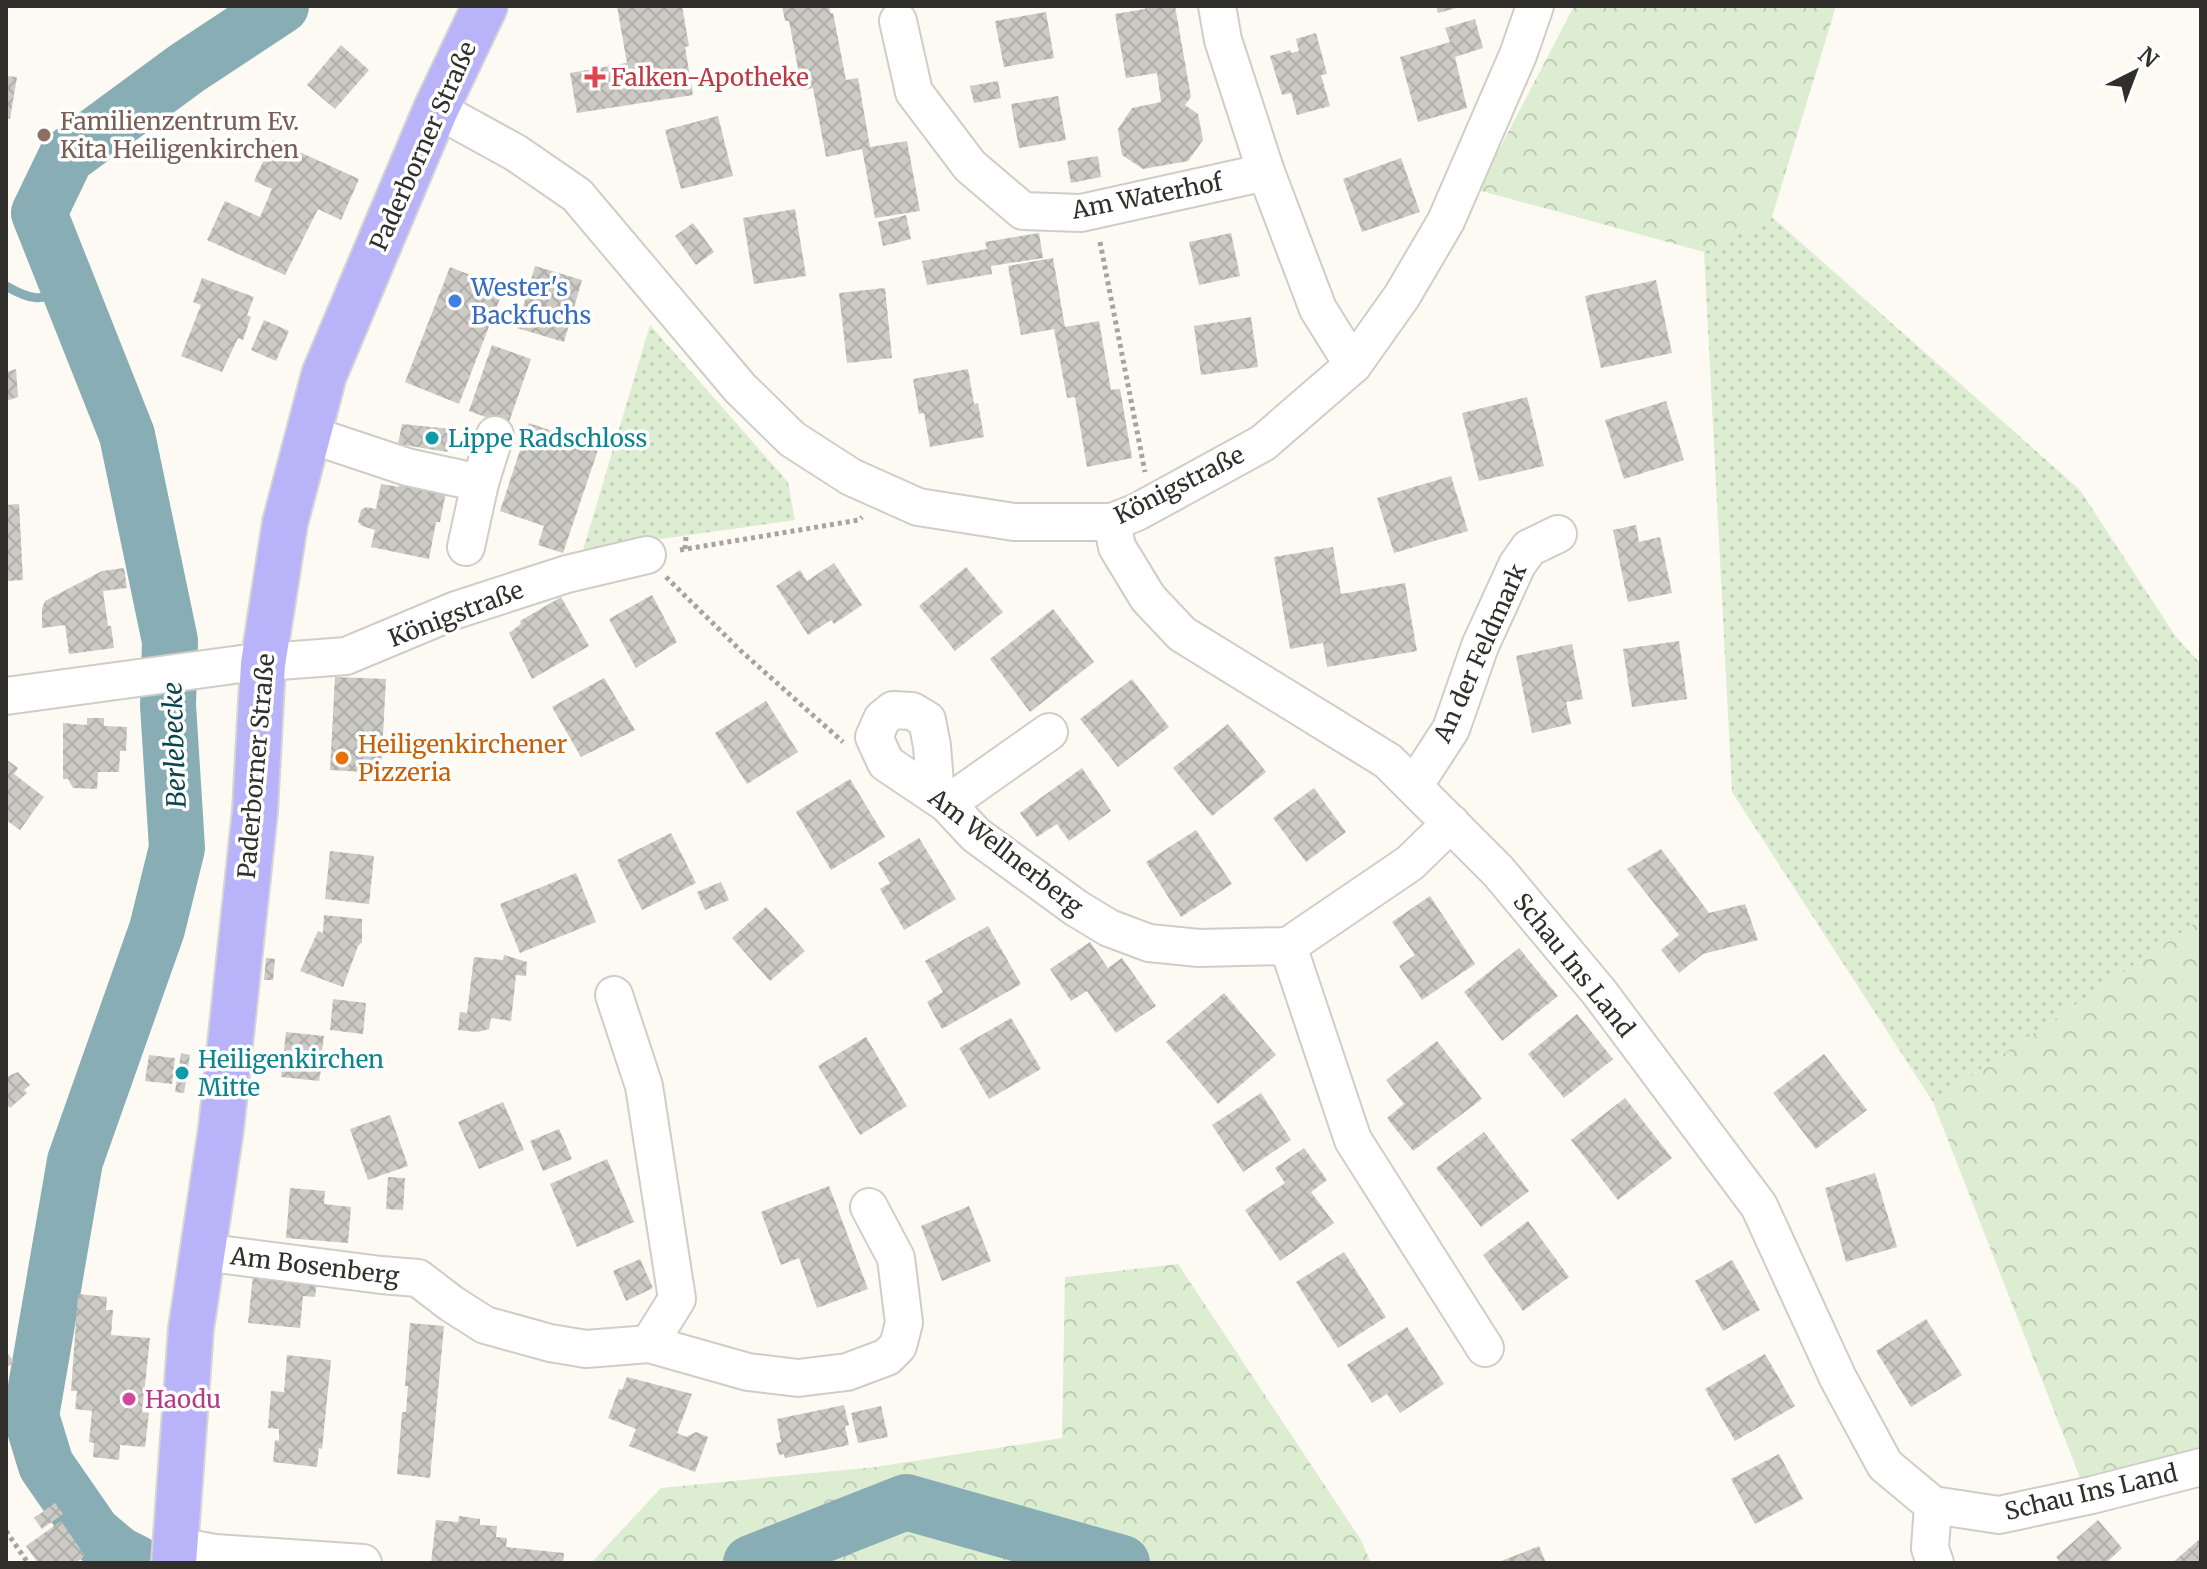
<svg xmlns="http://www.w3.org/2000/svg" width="2207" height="1569" font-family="Merriweather,serif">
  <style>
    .green { fill: url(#green-dots) }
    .forest { fill: url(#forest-crowns) }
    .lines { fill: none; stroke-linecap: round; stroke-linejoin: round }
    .stream { stroke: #88adb5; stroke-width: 9 }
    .river { stroke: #88adb5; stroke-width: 56 }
    .building { fill: url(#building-cross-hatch) }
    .minor-casing { stroke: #d0cdc7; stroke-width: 40 }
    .major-casing { stroke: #d6d5d5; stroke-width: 48 }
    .path { stroke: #a6a4a0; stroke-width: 5; stroke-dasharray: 4 4; stroke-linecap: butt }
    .minor { stroke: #fff; stroke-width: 36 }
    .major { stroke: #b9b4fa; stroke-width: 44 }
    .health-dot { fill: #e0444e; stroke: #fff; stroke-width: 3 }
    .education-dot { fill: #8d6e63; stroke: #fff; stroke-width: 3 }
    .shop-dot { fill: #3f7fe0; stroke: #fff; stroke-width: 3 }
    .culture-dot { fill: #0f9aa8; stroke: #fff; stroke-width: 3 }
    .food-dot { fill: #e8710a; stroke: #fff; stroke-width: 3 }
    .hotel-dot { fill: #d1479c; stroke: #fff; stroke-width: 3 }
    .labels { text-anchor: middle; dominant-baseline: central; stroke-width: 7; stroke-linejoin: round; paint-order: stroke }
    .health-label { font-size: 24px; fill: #be3a42; stroke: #fff; text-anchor: start }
    .education-label { font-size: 24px; fill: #785e54; stroke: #fff; text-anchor: start }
    .street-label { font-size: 24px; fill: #302f2c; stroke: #fff }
    .shop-label { font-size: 24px; fill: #366cbe; stroke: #fff; text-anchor: start }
    .culture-label { font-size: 24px; fill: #0d838f; stroke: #fff; text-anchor: start }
    .food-label { font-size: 24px; fill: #c56008; stroke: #fff; text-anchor: start }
    .hotel-label { font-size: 24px; fill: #b23c85; stroke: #fff; text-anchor: start }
    .water-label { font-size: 26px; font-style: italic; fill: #0c444e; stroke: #fff }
  </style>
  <defs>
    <pattern id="green-dots" width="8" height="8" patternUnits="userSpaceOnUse" patternTransform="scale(2)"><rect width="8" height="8" fill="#ddedd2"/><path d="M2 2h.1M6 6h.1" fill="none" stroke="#beccb4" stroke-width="1.8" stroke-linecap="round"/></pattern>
    <pattern id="forest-crowns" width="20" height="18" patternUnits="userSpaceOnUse" patternTransform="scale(2)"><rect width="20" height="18" fill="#ddedd2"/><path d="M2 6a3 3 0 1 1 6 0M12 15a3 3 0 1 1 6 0" fill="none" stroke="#beccb4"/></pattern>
    <pattern id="building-cross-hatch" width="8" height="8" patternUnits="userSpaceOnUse" patternTransform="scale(2)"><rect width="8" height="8" fill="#cccac4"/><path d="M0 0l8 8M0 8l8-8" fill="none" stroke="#b0aea9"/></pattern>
  </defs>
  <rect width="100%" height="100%" fill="#fdfaf4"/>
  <g class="green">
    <polygon points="1772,217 2080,490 2176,637 2201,664 2201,919 1933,1102 1732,792 1704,252"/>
    <polygon points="650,325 788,482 795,520 583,550"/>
  </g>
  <g class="forest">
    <polygon points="1574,6 1836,6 1772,217 1704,252 1478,190"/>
    <polygon points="2201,919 2201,1448 2081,1480 1933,1102"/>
    <polygon points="1178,1264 1361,1540 1371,1563 591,1563 661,1488 875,1467 1062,1438 1065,1277"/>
  </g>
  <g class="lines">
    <path class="stream" d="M6 286C35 303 41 299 72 290"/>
    <g class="river">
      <polyline points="136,1563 118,1554 93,1533 46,1465 31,1416 75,1161 157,929 177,848 168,705 170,641 127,435 39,213 66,157 187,68 281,6"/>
      <polyline points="751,1563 906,1502 1122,1563"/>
    </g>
  </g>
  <g class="building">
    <polygon points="617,6 682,6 689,46 685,47 693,95 577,113 570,73 627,63"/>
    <polygon points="782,6 829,6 830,13 833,13 846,80 858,78 870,147 907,141 920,211 875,218 862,149 826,157 813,88 802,90 789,21 785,21"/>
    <polygon points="1145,6 1175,6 1191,97 1185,105 1198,114 1203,140 1188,161 1143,169 1122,155 1118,129 1132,108 1161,102 1159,87 1157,73 1126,78 1115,14 1145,9"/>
    <polygon points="1436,6 1459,6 1460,7 1438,13"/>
    <polygon points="1046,12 1054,58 1004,67 995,21"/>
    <polygon points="1475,19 1483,48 1455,57 1467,108 1418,122 1400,57 1450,42 1445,28"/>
    <polygon points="1316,33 1327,74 1321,75 1330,106 1297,115 1291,93 1282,95 1270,56 1290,50 1291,53 1299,51 1296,39"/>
    <polygon points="341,45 369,70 335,109 307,85"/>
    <polygon points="6,76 17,77 10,119 6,118"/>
    <polygon points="998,81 1001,98 974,103 970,86"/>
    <polygon points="1058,96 1066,140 1019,148 1011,104"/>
    <polygon points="718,116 733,176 681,189 665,130"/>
    <polygon points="273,140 359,179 341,220 318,209 285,275 207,240 225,201 260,217 272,189 254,181"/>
    <polygon points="1098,156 1101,177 1071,183 1067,161"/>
    <polygon points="1401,158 1420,212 1362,232 1343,179"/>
    <polygon points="795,209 806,276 754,284 743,218"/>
    <polygon points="906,215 911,239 883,246 878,222"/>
    <polygon points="693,223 714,252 696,265 675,236"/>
    <polygon points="1039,233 1043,258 991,266 992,274 927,285 922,261 987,249 985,242"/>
    <polygon points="1231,233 1240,276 1199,285 1189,242"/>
    <polygon points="1053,258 1065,327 1099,321 1111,390 1120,389 1132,458 1087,467 1075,397 1067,398 1054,329 1021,335 1008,266"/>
    <polygon points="535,266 582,280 564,342 517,328"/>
    <polygon points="450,267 504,288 459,404 405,382"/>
    <polygon points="202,278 254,297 247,315 251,317 243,340 238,338 222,372 181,356 201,305 193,302"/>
    <polygon points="1656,280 1672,353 1601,368 1585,296"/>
    <polygon points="885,288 892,358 847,363 839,293"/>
    <polygon points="1251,317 1258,367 1201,375 1194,326"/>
    <polygon points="264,320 289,331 276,361 251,350"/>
    <polygon points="492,345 531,359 508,425 469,411"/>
    <polygon points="16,369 18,397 6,401 6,372"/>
    <polygon points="968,369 974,404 978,403 984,437 930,447 924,413 919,414 913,379"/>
    <polygon points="1527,397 1544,466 1479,481 1462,413"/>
    <polygon points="1666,401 1684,460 1624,479 1605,420"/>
    <polygon points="529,423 599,447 563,553 538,545 544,526 500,511"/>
    <polygon points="402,424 451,429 448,452 398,444"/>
    <polygon points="1451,476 1468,531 1394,553 1377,498"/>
    <polygon points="401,477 446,492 440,522 436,522 429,559 371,547 375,530 362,526 358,522 361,510 366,507 376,509 381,484 399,487"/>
    <polygon points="19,504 23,580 6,581 6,505"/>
    <polygon points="1636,525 1639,542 1660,537 1672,593 1628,602 1613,530"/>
    <polygon points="1333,547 1341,594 1405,583 1417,651 1327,667 1323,643 1290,649 1274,557"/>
    <polygon points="834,563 862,605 834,624 831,620 808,635 776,586 800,570 807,581"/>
    <polygon points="966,567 1003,612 955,651 919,606"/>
    <polygon points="124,568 127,588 103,591 108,626 111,626 114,648 69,654 65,625 42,628 42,608 45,601 102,571"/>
    <polygon points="652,595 677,642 636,668 609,619"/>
    <polygon points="561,597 589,646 532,679 509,633 521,624 520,621"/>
    <polygon points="1053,609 1094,662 1030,712 990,659"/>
    <polygon points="1679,641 1687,699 1632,707 1623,649"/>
    <polygon points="1572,644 1583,699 1566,702 1571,724 1532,733 1516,656"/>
    <polygon points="335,677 386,679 381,773 330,770"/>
    <polygon points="604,678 635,730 581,757 552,707"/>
    <polygon points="1132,679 1169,727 1118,767 1080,719"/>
    <polygon points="766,701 798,752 747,784 715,733"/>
    <polygon points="87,718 104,718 104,726 127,727 126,751 120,751 119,772 98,772 97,789 73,788 68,779 63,779 63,723 87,725"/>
    <polygon points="1228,724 1266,772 1212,816 1173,768"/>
    <polygon points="6,759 18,768 14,774 44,797 20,830 6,820"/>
    <polygon points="1082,768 1111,811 1069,841 1057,824 1037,837 1020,813"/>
    <polygon points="850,779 885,837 831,870 796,812"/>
    <polygon points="1314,788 1346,832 1306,862 1273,818"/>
    <polygon points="1196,830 1232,884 1181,917 1146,862"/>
    <polygon points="671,833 696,883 642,910 617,860"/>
    <polygon points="919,838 956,899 904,930 880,889 890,883 878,863"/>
    <polygon points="1661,849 1709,913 1745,904 1758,940 1703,954 1679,973 1661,950 1679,935 1627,869"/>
    <polygon points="330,851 374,856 369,904 325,899"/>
    <polygon points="576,873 596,922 520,953 500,904"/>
    <polygon points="721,882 729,900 705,910 697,892"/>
    <polygon points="1430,896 1475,964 1422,1000 1399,966 1415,955 1392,922"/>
    <polygon points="766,907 805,951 770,981 732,938"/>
    <polygon points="324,915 362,919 362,942 358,946 343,987 300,971 318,931 323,933"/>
    <polygon points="988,926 1021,984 942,1029 927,1002 943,992 925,961"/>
    <polygon points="1090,942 1108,968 1122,958 1156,1006 1116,1033 1087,991 1071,1001 1050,969"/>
    <polygon points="1519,948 1558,996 1502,1041 1464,992"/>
    <polygon points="504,955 527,962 526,976 516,975 511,1021 491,1018 489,1029 478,1032 458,1030 460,1012 467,1013 474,957 503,960"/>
    <polygon points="266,958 275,959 273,980 264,980"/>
    <polygon points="1224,993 1276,1055 1218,1104 1166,1042"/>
    <polygon points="333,999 366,1003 363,1034 330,1030"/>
    <polygon points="1577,1014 1613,1059 1564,1098 1528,1054"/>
    <polygon points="1011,1018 1041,1069 989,1099 959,1048"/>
    <polygon points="286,1032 324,1036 322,1051 328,1052 326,1071 321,1070 319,1081 281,1077"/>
    <polygon points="866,1037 907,1106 860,1135 818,1066"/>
    <polygon points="1437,1041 1482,1099 1413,1151 1387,1118 1404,1104 1386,1080"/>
    <polygon points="181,1053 190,1055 184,1093 175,1092"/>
    <polygon points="1824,1054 1867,1110 1816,1149 1773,1093"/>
    <polygon points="149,1055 175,1058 172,1084 145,1081"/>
    <polygon points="18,1072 30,1085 24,1090 27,1093 10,1108 6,1103 6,1077"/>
    <polygon points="1261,1093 1291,1140 1243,1172 1212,1125"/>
    <polygon points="1625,1098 1672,1158 1618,1200 1571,1140"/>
    <polygon points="503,1102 524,1150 479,1169 458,1122"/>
    <polygon points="390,1115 408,1166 368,1180 350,1129"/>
    <polygon points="559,1129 572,1159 543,1171 530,1141"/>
    <polygon points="1484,1132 1529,1191 1481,1227 1436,1168"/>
    <polygon points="1304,1148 1327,1180 1311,1192 1334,1223 1280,1261 1245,1210 1285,1183 1275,1168"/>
    <polygon points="607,1159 634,1222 577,1247 550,1184"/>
    <polygon points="1875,1173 1897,1247 1846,1262 1825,1188"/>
    <polygon points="388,1177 405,1178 403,1210 386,1209"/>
    <polygon points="829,1186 868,1289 817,1308 799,1258 781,1265 761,1212"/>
    <polygon points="290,1188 325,1191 324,1204 351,1207 348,1243 286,1238"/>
    <polygon points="969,1206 991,1261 942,1281 921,1226"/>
    <polygon points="1528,1221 1569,1277 1523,1311 1483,1255"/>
    <polygon points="1344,1252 1386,1317 1338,1348 1296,1282"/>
    <polygon points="640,1259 653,1288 626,1301 613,1271"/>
    <polygon points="1732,1260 1760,1310 1723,1331 1695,1281"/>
    <polygon points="253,1275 317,1281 315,1297 303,1296 300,1328 248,1323"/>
    <polygon points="78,1294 107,1297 106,1310 113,1310 111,1335 150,1338 142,1412 149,1413 145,1447 120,1445 119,1460 93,1457 94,1443 89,1442 92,1411 75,1409 77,1391 71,1391"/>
    <polygon points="1926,1319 1962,1375 1911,1407 1876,1351"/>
    <polygon points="410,1323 444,1326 430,1478 397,1474 402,1412 406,1412 408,1386 405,1386"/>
    <polygon points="1407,1327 1444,1384 1400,1413 1387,1394 1372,1403 1347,1365"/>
    <polygon points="6,1351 14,1362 6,1368"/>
    <polygon points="1765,1354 1795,1406 1735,1441 1705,1389"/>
    <polygon points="287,1355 331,1360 322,1449 319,1448 317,1467 273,1462 275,1440 279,1441 279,1429 268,1428 271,1391 284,1392"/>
    <polygon points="627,1377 692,1394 677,1433 686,1437 696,1432 708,1437 695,1472 629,1446 636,1429 608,1418 619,1389 622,1390"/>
    <polygon points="844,1405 849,1425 845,1426 849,1445 785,1458 784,1454 779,1455 776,1443 781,1442 777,1419"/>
    <polygon points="881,1406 888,1437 858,1443 851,1413"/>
    <polygon points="1779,1454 1803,1499 1755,1524 1731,1479"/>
    <polygon points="55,1503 63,1514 42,1529 34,1518"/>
    <polygon points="459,1516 480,1519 480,1525 497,1526 496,1537 507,1538 506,1547 564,1553 563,1563 431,1563 436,1520 458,1522"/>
    <polygon points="2098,1520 2122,1548 2106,1563 2061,1563 2056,1557"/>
    <polygon points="61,1521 85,1556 75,1563 38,1563 26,1546"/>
    <polygon points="2201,1538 2201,1563 2172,1563"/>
    <polygon points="1539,1546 1546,1563 1496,1563"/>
  </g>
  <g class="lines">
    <g class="minor-casing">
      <g id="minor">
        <polyline points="1217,6 1223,40 1266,172 1318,309 1353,365"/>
        <polyline points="898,21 914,92 970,166 1023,211 1081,213 1266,172"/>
        <polyline points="436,109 516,153 577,195 740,388 792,439 851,477 918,507 1014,522 1112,522 1137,512 1263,443 1353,365 1402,296 1446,221 1518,55 1535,6"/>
        <polyline points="308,434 407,467 480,483 466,547"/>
        <polyline points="480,483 495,435"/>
        <polyline points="1112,522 1117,547 1148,598 1182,634 1388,761 1498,871 1599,992 1759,1206 1838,1378 1885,1465 1933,1505 1930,1548 1935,1563"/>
        <polyline points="6,696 241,664 346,656 456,610 567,574 647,555"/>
        <polyline points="1049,732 947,804 935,784 932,746 927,720 912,711 893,710 882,719 874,737 886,763 947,804 976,835 1076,908 1109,928 1149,943 1199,948 1288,946"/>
        <polyline points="1414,786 1451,729 1480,646 1517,565 1529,548 1558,534"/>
        <polyline points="1451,823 1410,863 1288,946 1353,1140 1485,1348"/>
        <polyline points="614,995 644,1086 677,1299 649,1344"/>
        <polyline points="202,1252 381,1275 418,1278 452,1304 485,1325 550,1343 586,1349 649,1344 748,1372 798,1378 847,1372 887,1357 898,1346 904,1323 896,1258 869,1207"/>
        <polyline points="1933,1505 1999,1515 2092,1495 2201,1467"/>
        <polyline points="176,1546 215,1553 363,1563"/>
      </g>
    </g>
    <g class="major-casing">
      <polyline id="major" points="174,1563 191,1329 221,1129 255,811 263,664 285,523 324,375 436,109 485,6"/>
    </g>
    <g class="path">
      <polyline points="1100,242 1145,472"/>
      <polyline points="685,549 686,536"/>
      <polyline points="680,550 859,520 862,517"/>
      <polyline points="666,577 741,651 843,742"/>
      <polyline points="6,1531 28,1563"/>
    </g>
    <use href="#minor" class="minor"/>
    <use href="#major" class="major"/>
  </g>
  <path class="health-dot" d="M591 65h8v8h8v8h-8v8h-8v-8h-8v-8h8z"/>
  <circle class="education-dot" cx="44" cy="135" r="8"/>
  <circle class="shop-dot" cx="455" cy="301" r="8"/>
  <g class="culture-dot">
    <circle cx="432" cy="438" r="8"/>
    <circle cx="182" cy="1073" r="8"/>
  </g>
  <circle class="food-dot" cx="342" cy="758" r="8"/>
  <circle class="hotel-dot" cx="129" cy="1399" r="8"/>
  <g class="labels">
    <g class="health-label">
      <text x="611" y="77">Falken-Apotheke</text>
    </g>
    <g class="education-label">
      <text x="60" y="121">Familienzentrum Ev.<tspan x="60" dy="28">Kita Heiligenkirchen</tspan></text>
    </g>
    <g class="street-label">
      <text transform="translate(423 146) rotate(-66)">Paderborner Straße</text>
      <text transform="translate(1147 196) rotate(-11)">Am Waterhof</text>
      <text transform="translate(1179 485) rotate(-27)">Königstraße</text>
      <text transform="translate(456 614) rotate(-21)">Königstraße</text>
      <text transform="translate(1480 653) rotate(-66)">An der Feldmark</text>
      <text transform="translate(256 766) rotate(-85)">Paderborner Straße</text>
      <text transform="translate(1006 852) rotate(38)">Am Wellnerberg</text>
      <text transform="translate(1574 965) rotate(51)">Schau Ins Land</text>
      <text transform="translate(315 1266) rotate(7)">Am Bosenberg</text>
      <text transform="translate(2091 1492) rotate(-13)">Schau Ins Land</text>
    </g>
    <g class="shop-label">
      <text x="471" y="287">Wester's<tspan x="471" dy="28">Backfuchs</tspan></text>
    </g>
    <g class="culture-label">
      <text x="448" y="438">Lippe Radschloss</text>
      <text x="198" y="1059">Heiligenkirchen<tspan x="198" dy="28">Mitte</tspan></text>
    </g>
    <g class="food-label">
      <text x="358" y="744">Heiligenkirchener<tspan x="358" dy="28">Pizzeria</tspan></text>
    </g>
    <g class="hotel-label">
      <text x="145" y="1399">Haodu</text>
    </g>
    <g class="water-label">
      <text transform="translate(174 745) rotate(-92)">Berlebecke</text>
    </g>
  </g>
  <rect width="2207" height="1569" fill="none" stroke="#302f2c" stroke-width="16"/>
  <g transform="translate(2135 72) rotate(42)" stroke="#ffffff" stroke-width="6" paint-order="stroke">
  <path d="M0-6L14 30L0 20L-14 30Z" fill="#302f2c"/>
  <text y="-12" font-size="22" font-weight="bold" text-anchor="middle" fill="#302f2c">N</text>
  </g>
</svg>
